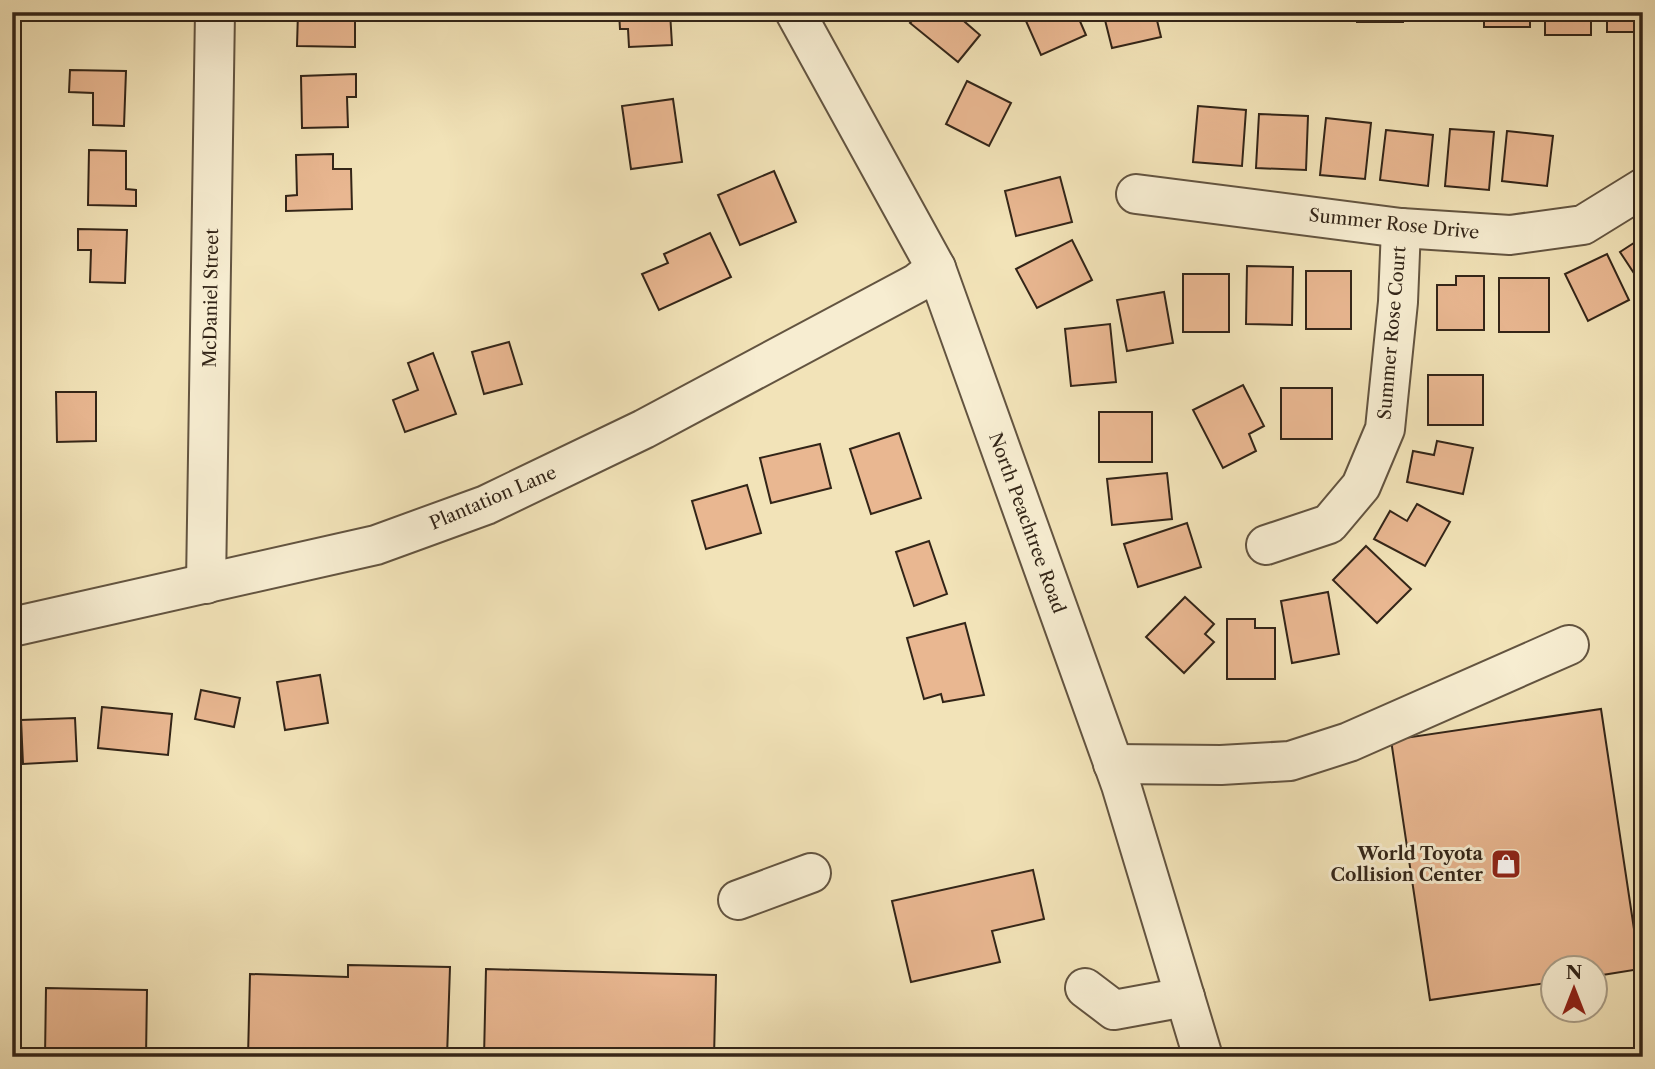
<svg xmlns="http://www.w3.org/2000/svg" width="1655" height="1069" font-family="'Libre Caslon Text',serif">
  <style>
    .building { fill: #e9b791; stroke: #332518; stroke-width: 2 }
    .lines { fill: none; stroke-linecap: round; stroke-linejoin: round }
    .minor-casing { stroke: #635440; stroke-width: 42 }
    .minor { stroke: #f7edd1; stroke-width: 38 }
    .labels { text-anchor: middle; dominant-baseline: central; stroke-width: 6; stroke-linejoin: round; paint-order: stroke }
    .street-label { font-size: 18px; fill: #332518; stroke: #f7edd1 }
    .poi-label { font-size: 18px; font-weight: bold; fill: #332518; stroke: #f7edd1; text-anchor: end }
  </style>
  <rect width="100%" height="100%" fill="#f2e3b8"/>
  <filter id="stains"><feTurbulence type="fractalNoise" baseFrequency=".00286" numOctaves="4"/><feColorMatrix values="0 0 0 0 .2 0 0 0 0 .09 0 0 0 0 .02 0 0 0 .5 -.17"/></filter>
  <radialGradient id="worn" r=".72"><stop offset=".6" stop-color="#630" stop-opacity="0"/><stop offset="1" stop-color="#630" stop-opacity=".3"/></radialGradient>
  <g class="building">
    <polygon points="298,12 355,12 355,47 297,46"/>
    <polygon points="619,12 670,12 672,45 629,47 628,29 620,29"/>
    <polygon points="920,12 973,12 965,22 980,35 958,62 910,23"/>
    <polygon points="1022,12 1076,12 1086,35 1041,55"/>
    <polygon points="1103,12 1155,12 1161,37 1112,48"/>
    <rect x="1171" y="12" width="49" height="5"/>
    <rect x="1233" y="12" width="51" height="9"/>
    <rect x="1297" y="12" width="48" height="5"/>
    <rect x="1357" y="12" width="46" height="10"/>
    <rect x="1420" y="12" width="49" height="5"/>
    <rect x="1484" y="12" width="46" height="15"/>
    <rect x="1545" y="12" width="46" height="23"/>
    <rect x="1607" y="12" width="36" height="20"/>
    <polygon points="70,70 126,71 124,126 93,125 93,93 69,92"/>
    <polygon points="356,74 356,97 347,97 348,127 302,128 301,76"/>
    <polygon points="967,81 1011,103 989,146 946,124"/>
    <polygon points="673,99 682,162 631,169 622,106"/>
    <polygon points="1198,106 1246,110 1242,166 1193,162"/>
    <polygon points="1259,114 1308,116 1306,170 1256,168"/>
    <polygon points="1326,118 1371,123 1365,179 1320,175"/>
    <polygon points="1450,129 1494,132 1489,190 1445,186"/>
    <polygon points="1386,130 1433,135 1428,186 1380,180"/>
    <polygon points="1507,131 1553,136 1547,186 1502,181"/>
    <polygon points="89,150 126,151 126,189 136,190 136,206 88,205"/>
    <polygon points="333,154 333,169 351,169 352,209 286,211 286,196 297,195 296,155"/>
    <polygon points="774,171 796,222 740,245 718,195"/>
    <polygon points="1060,177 1072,222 1016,236 1005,191"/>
    <polygon points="78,229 127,230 125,283 90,282 91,250 78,250"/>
    <polygon points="710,233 731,277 659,310 642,274 668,263 664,254"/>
    <polygon points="1643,237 1643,287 1620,252"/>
    <polygon points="1072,240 1092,280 1037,308 1016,269"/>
    <polygon points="1607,254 1629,300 1588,321 1565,274"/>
    <polygon points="1247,266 1293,267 1292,325 1246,324"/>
    <rect x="1306" y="271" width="45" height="58"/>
    <rect x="1183" y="274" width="46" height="58"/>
    <polygon points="1456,276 1484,276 1484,330 1437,330 1437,285 1456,285"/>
    <rect x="1499" y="278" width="50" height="54"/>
    <polygon points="1164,292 1173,343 1127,351 1117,300"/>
    <polygon points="1110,324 1116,382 1071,386 1065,329"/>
    <polygon points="509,342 522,384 484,394 472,352"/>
    <polygon points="433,353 456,414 405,432 393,400 418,390 408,363"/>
    <rect x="1428" y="375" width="55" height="50"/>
    <polygon points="1243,385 1264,426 1249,434 1256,451 1223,468 1193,410"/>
    <rect x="1281" y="388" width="51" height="51"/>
    <polygon points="56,392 96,392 96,441 57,442"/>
    <rect x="1099" y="412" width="53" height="50"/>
    <polygon points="899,433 921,498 871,514 850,449"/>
    <polygon points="1437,441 1473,448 1463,494 1407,482 1413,451 1434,455"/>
    <polygon points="820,444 831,488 771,503 760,458"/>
    <polygon points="1167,473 1172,519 1112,525 1107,479"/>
    <polygon points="747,485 761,533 706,549 692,501"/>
    <polygon points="1417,504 1450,522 1425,566 1374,539 1390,511 1407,521"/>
    <polygon points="1187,523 1201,567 1138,587 1124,544"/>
    <polygon points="929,541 947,594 914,606 896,552"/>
    <polygon points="1366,546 1411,589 1377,623 1333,580"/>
    <polygon points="1328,592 1339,654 1292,663 1281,601"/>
    <polygon points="1185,597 1214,624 1205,634 1214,642 1184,673 1146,637"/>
    <polygon points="1227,619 1255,619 1255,628 1275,628 1275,679 1227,679"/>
    <polygon points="965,623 984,695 943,702 941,694 924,699 907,638"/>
    <polygon points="320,675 328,723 285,730 277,682"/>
    <polygon points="201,690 240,698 234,727 195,719"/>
    <polygon points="102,707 172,714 168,755 98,748"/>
    <polygon points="1601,709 1640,969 1596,976 1596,968 1554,968 1554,982 1430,1000 1391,740"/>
    <polygon points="75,718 77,761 23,764 21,720"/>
    <polygon points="1033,870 1044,919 992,931 1000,962 911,982 892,901"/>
    <polygon points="348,965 450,967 447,1057 248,1057 250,974 348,977"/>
    <polygon points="486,969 716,975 714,1057 484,1057"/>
    <polygon points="46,988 147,990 146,1057 45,1057"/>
  </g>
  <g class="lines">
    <g class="minor-casing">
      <g id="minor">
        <polyline points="795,12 936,268 1121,785 1203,1057"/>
        <polyline points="1136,194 1401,228 1510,235 1583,225 1643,188"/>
        <polyline points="1266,545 1329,524 1361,486 1385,429 1398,302 1401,228"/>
        <polyline points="206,584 215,12"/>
        <polyline points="12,627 376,545 486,505 644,429 917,283 936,268"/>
        <polyline points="1113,764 1221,765 1290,761 1349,742 1569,645"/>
        <polyline points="738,900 811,873"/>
        <polyline points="1085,988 1114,1010 1185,997"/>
      </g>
    </g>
    <use href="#minor" class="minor"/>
  </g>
  <defs>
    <g id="shop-square" transform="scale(1.575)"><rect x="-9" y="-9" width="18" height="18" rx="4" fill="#8f2418" stroke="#f7edd1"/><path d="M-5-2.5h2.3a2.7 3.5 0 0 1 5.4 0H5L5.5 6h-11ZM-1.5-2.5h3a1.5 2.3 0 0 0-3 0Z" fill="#fff"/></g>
  </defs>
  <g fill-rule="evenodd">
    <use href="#shop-square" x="1506" y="864"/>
  </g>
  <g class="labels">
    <g class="street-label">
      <text transform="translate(1394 224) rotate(6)">Summer Rose Drive</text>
      <text transform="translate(211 298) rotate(-89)">McDaniel Street</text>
      <text transform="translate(1392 333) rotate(-85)">Summer Rose Court</text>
      <text transform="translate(493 498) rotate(-23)">Plantation Lane</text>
      <text transform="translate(1027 523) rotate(70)">North Peachtree Road</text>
    </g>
    <g class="poi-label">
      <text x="1483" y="854">World Toyota<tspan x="1483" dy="21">Collision Center</tspan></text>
    </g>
  </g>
  <rect width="1655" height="1069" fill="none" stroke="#f2e3b8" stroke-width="42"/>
  <rect x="14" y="14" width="1627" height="1041" fill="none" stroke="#332518" stroke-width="3.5"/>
  <rect x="21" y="21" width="1613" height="1027" fill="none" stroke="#332518" stroke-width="2"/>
  <g transform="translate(1574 989)"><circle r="33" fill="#f7edd1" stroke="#a99d87" stroke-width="2"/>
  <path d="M0-5L12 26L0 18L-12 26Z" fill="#8f2418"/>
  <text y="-10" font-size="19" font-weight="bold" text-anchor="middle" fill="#332518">N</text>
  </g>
  <rect width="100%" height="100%" filter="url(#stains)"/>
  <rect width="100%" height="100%" fill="url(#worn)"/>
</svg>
